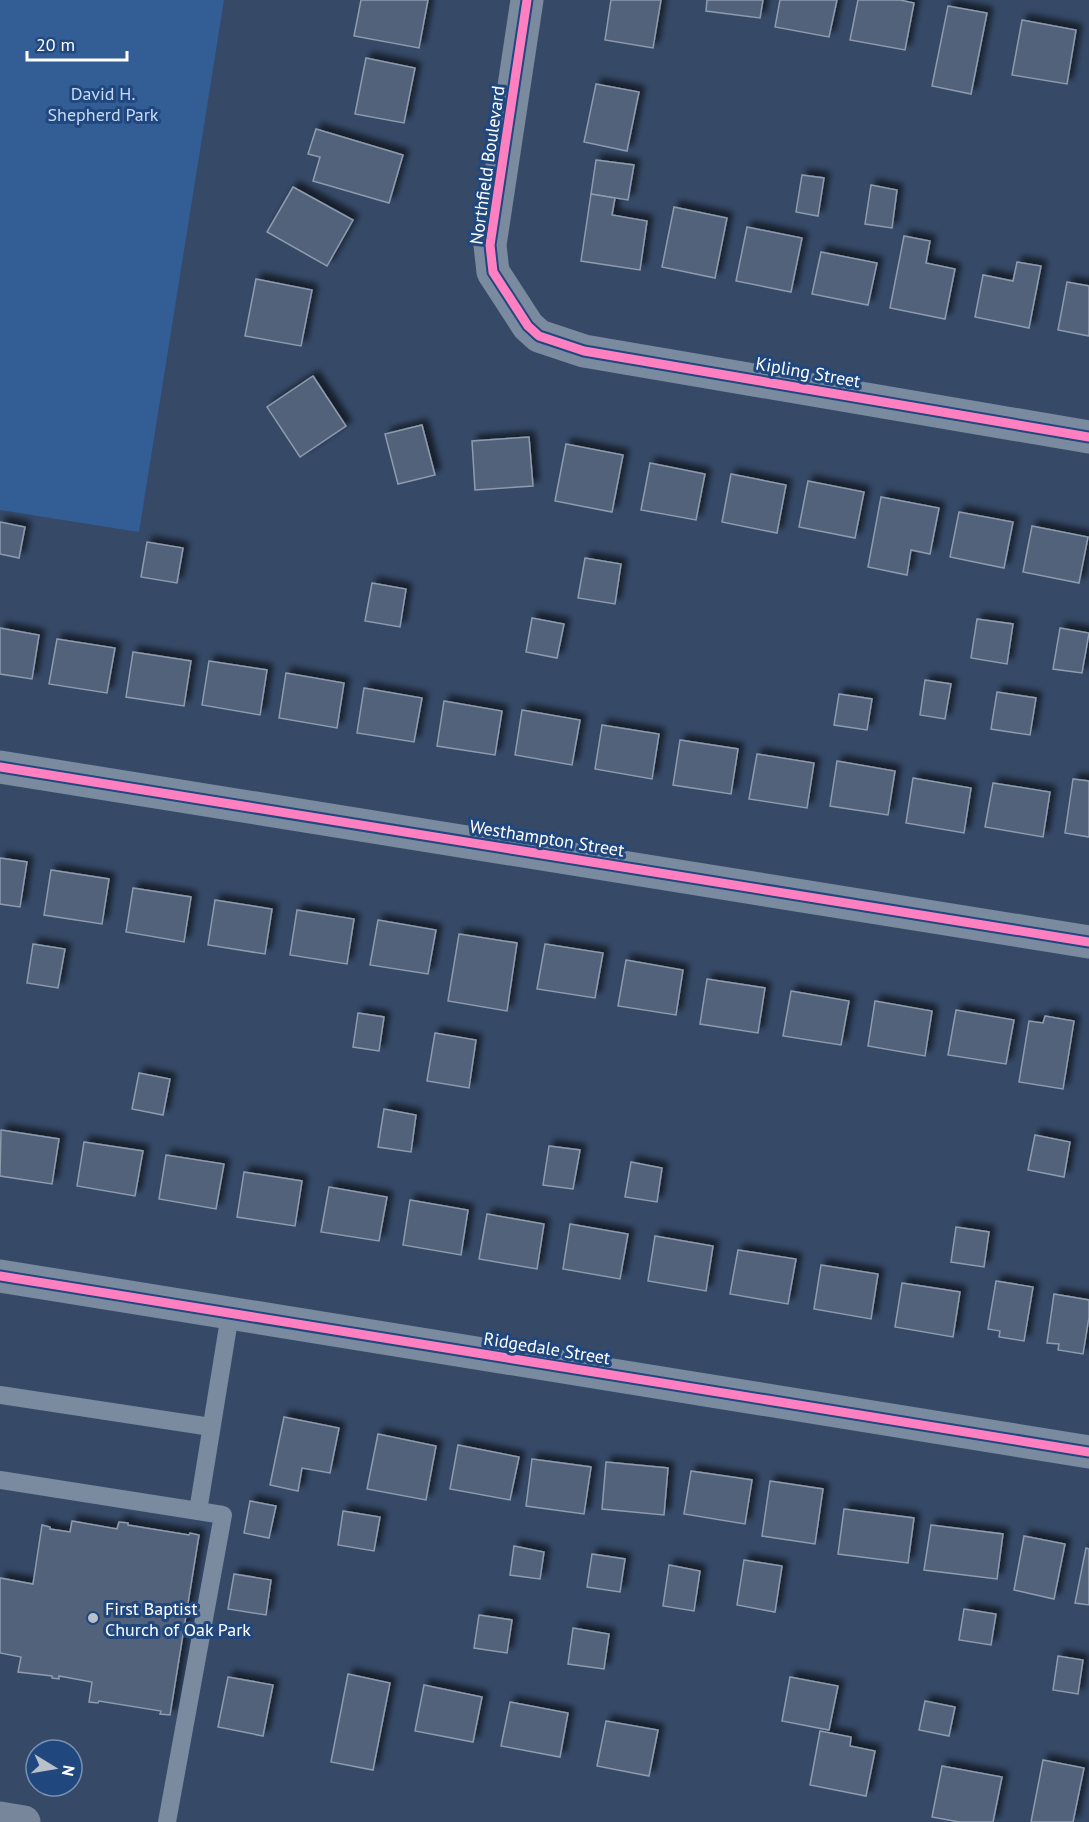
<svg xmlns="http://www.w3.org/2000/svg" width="1089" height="1822" font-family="'PT Sans',sans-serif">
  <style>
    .green { fill: #335d95 }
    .building { fill: #51627a; stroke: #8e9bae; stroke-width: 1.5; filter: url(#shadow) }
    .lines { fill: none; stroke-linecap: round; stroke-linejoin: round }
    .service { stroke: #7a8a9f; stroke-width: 18 }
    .minor { stroke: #7a8a9f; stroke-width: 33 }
    .secondary { stroke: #77869b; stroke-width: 33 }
    .cycleway-casing { stroke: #20477e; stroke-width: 13 }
    .cycleway { stroke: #ff80c0; stroke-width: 9 }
    .poi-dot { fill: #b9c0ca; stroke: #20477e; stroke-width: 2 }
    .labels { text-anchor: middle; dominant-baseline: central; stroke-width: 6; stroke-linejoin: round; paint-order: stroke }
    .park-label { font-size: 18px; fill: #c7dbf6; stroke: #20477e }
    .street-label { font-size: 18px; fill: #fff; stroke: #20477e }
    .poi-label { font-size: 18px; fill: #fff; stroke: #20477e; text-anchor: start }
  </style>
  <defs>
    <filter id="shadow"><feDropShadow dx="5.5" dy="-5.5" stdDeviation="3" flood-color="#0009"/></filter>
  </defs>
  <rect width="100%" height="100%" fill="#364a68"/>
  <polygon class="green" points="0,0 224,0 139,532 0,510"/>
  <g class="building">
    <polygon points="361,0 428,0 419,48 354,36"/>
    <polygon points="611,0 661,0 653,48 605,40"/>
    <polygon points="707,0 763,0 760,18 706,11"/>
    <polygon points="780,0 837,0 829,37 775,27"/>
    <polygon points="858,0 900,0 914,3 905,50 850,40"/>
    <polygon points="948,6 987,13 971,94 932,86"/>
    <polygon points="1022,20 1076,30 1067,84 1012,75"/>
    <polygon points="366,58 415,68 404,123 355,114"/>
    <polygon points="596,84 639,92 627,151 584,142"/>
    <polygon points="316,129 403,155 389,203 313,181 320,157 308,154"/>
    <polygon points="596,160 634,165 628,200 591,194"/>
    <polygon points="802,175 824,178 818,216 796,212"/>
    <polygon points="871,185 897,190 892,228 865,224"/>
    <polygon points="293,187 353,220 327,266 267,232"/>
    <polygon points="591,194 615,198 612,215 647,221 640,270 581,261"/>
    <polygon points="674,207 727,218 715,278 662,267"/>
    <polygon points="747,227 802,238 791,292 736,281"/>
    <polygon points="904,236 930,241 926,263 955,269 945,319 890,308"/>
    <polygon points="821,252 877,263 868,305 812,294"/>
    <polygon points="1017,262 1041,266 1029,328 975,317 983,275 1013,281"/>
    <polygon points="256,279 312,290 301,346 245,336"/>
    <polygon points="1067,282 1089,286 1089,336 1058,330"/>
    <polygon points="313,376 346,426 300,457 267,407"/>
    <polygon points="422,425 435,475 398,484 385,434"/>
    <polygon points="529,437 533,486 475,490 472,441"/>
    <polygon points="566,444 623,455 612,512 555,501"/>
    <polygon points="650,463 705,474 696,520 641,510"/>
    <polygon points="731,474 786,485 777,533 722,522"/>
    <polygon points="808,481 864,492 855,538 799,527"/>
    <polygon points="881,497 939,508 930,554 911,550 907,575 868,567"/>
    <polygon points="959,512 1013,522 1004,568 950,557"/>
    <polygon points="0,522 25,527 19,558 0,554"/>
    <polygon points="1032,526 1088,537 1079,583 1023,572"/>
    <polygon points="147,542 183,548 177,583 141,577"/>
    <polygon points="585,558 621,564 615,604 578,598"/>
    <polygon points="372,583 406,589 400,627 365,621"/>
    <polygon points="532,618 564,624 557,658 526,652"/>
    <polygon points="977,619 1013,624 1007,664 971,658"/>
    <polygon points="0,628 39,635 32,679 0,674"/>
    <polygon points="1060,628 1089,633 1082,673 1053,669"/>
    <polygon points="57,639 115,648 107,693 49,684"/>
    <polygon points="133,652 191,661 184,706 126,697"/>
    <polygon points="209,661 267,670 260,715 202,705"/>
    <polygon points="286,673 344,683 337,728 279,718"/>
    <polygon points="925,680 951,684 945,719 920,715"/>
    <polygon points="364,688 422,698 414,742 357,733"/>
    <polygon points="997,692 1036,698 1030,735 991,729"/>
    <polygon points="839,694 872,699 867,730 834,725"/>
    <polygon points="444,701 502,711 495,755 437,746"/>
    <polygon points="522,710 580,720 572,765 515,755"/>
    <polygon points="602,725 659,734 652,779 595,769"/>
    <polygon points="680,740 738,749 731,794 673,785"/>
    <polygon points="757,754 814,763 807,808 749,799"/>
    <polygon points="837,761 895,771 888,815 830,806"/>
    <polygon points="913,778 971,788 964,833 906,823"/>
    <polygon points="1073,779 1089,781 1089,837 1065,833"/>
    <polygon points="993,783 1050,792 1043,837 985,827"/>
    <polygon points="0,858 27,862 20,907 0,904"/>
    <polygon points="51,870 109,879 102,924 44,915"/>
    <polygon points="133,888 191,897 184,942 126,932"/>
    <polygon points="215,900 272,909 265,954 208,945"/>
    <polygon points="297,910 354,919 347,964 290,955"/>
    <polygon points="378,920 436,930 428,974 370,965"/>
    <polygon points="459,934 517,943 507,1011 448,1001"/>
    <polygon points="33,944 65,949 58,988 27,983"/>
    <polygon points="545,944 603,953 595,998 537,989"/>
    <polygon points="626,960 683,970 676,1015 618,1006"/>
    <polygon points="707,979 765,988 758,1033 700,1024"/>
    <polygon points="791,991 849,1001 841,1045 783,1036"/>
    <polygon points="875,1001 932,1011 925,1056 868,1046"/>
    <polygon points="956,1010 1014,1020 1006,1064 948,1055"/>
    <polygon points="358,1013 384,1017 379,1051 353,1047"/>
    <polygon points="1045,1016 1074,1021 1063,1089 1019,1082 1029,1021 1043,1023"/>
    <polygon points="435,1033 476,1040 469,1088 427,1081"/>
    <polygon points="139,1073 170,1079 163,1115 132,1109"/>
    <polygon points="384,1109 416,1115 411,1152 378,1147"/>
    <polygon points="1,1130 59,1139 52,1184 0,1176"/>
    <polygon points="1035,1135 1070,1142 1064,1177 1028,1170"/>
    <polygon points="84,1142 143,1151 135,1196 77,1186"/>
    <polygon points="549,1146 580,1150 573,1189 543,1185"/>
    <polygon points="166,1155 224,1164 216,1209 159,1199"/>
    <polygon points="631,1162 662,1168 657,1202 625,1197"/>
    <polygon points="244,1172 302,1181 295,1226 237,1217"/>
    <polygon points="329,1187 387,1197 379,1241 321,1232"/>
    <polygon points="410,1200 468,1210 461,1255 403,1245"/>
    <polygon points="487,1214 544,1224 537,1269 479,1259"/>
    <polygon points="570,1224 628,1234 620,1279 563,1269"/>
    <polygon points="956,1227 989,1232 984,1267 951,1262"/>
    <polygon points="655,1236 713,1246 706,1291 648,1281"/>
    <polygon points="738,1250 796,1259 788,1304 730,1294"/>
    <polygon points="821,1265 878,1274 871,1319 814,1309"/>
    <polygon points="996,1281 1033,1287 1024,1341 999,1337 1000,1331 988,1329"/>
    <polygon points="902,1283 960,1292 953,1337 895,1327"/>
    <polygon points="1054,1294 1089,1300 1089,1317 1083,1354 1058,1350 1059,1344 1047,1343"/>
    <polygon points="284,1417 339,1428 330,1473 302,1468 298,1491 270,1485"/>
    <polygon points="378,1434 436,1446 426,1500 367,1489"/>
    <polygon points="458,1445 519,1457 510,1500 450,1489"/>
    <polygon points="532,1459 591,1467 584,1514 526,1506"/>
    <polygon points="606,1462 668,1468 664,1515 602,1509"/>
    <polygon points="691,1471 752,1480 745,1524 684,1514"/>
    <polygon points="770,1481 823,1489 815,1544 762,1536"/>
    <polygon points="250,1501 276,1506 269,1538 244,1533"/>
    <polygon points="844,1509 914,1518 908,1563 838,1554"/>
    <polygon points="343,1511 380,1517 374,1551 338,1545"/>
    <polygon points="72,1521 117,1529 119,1522 128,1523 128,1525 189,1535 190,1533 199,1535 170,1715 160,1714 161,1711 99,1701 98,1703 89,1702 92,1682 59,1676 59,1679 52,1678 52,1676 18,1672 21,1657 0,1653 0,1578 33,1584 42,1525 50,1527 50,1529 70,1532"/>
    <polygon points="931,1525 1003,1534 997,1579 924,1570"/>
    <polygon points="1024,1536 1065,1544 1054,1599 1014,1590"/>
    <polygon points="514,1546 544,1552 540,1579 510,1575"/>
    <polygon points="1086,1548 1089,1549 1089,1605 1075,1603"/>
    <polygon points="592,1554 625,1559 620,1592 587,1587"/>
    <polygon points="744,1560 782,1566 775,1612 737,1605"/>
    <polygon points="669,1565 700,1571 694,1611 663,1606"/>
    <polygon points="234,1574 271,1580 266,1615 228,1609"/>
    <polygon points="964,1609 996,1614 991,1645 959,1640"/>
    <polygon points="479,1615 512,1620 507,1653 474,1648"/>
    <polygon points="573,1628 609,1634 604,1669 568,1664"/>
    <polygon points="1058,1656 1083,1660 1078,1694 1053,1690"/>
    <polygon points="348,1674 390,1683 373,1770 331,1762"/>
    <polygon points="228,1677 273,1685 263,1736 218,1727"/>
    <polygon points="790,1677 838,1686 829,1730 782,1721"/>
    <polygon points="424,1685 482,1697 473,1742 415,1731"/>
    <polygon points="925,1701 955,1707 949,1736 919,1730"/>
    <polygon points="510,1702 568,1713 560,1757 501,1746"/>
    <polygon points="606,1721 658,1730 649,1776 597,1766"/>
    <polygon points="820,1731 851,1737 850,1746 875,1751 866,1796 810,1785"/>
    <polygon points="1043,1760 1084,1768 1073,1822 1031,1822"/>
    <polygon points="942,1766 1002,1777 993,1822 959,1822 932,1817"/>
  </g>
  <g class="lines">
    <g class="service">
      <polyline points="0,1395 211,1427"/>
      <polyline points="0,1480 198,1511 230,1314"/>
      <polyline points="167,1822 223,1515 198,1511"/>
    </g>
    <g class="minor">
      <polyline points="527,0 490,245 493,272 528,326 539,336 584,351 1089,437"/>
      <polyline points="0,767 1089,942"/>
      <polyline points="0,1276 1089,1452"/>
    </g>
    <polyline class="secondary" points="0,1818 24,1822"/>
    <g class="cycleway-casing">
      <g id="cycleway">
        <polyline points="527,0 490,245 493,272 528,326 539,336 584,351 1089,437"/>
        <polyline points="0,767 1089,942"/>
        <polyline points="0,1276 1089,1452"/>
      </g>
    </g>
    <use href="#cycleway" class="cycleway"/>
  </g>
  <circle class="poi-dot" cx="93" cy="1618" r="6"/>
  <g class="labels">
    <g class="park-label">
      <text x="103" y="93">David H.<tspan x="103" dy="21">Shepherd Park</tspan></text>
    </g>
    <g class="street-label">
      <text transform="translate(487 165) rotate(-82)">Northfield Boulevard</text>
      <text transform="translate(808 372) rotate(10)">Kipling Street</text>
      <text transform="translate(547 838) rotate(9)">Westhampton Street</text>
      <text transform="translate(547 1348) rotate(9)">Ridgedale Street</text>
    </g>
    <g class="poi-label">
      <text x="105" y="1608">First Baptist<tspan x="105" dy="21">Church of Oak Park</tspan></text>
    </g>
  </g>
  <g transform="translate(54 1768) rotate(101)"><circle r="28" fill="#20477e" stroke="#7991b2" stroke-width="1.5"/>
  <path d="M0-4.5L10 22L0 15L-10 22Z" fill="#b9c0ca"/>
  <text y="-9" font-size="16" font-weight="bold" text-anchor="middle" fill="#ffffff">N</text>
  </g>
  <path d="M27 51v9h100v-9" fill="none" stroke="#ffffff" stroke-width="3"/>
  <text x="36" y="51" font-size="18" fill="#ffffff" stroke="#20477e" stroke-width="4.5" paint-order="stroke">20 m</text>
</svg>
